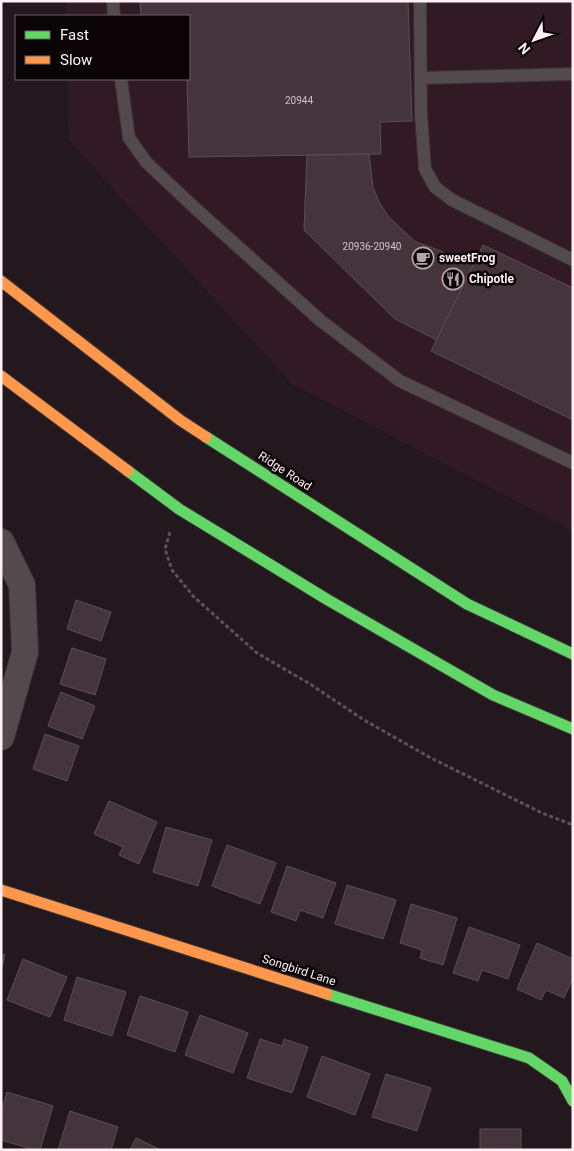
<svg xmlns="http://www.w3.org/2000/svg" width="574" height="1151" font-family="Roboto,sans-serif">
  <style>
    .built { fill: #321a24 }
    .building { fill: #46343c; stroke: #595053 }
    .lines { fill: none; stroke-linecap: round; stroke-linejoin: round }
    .lane-casing { stroke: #3b3235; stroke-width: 14 }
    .street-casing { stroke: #3b3235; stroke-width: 28 }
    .fast-casing { stroke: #3b3235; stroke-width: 13 }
    .slow-casing { stroke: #3b3235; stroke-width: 13 }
    .path { stroke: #5a5255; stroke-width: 3; stroke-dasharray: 4 2.5; stroke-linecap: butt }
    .lane { stroke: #534a4d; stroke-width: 12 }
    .street { stroke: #534a4d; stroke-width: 26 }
    .fast { stroke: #63d668; stroke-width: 11 }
    .slow { stroke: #ff974d; stroke-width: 11 }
    .labels { text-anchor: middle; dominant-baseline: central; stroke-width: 5; stroke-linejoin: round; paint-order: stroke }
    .number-label { font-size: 10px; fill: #d1c1c7 }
    .poi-label { font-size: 12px; font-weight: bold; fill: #fff0f5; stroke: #0b0406; text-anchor: start }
    .street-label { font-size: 12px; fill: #fff0f5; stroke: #0b0406 }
  </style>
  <rect width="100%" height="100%" fill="#23181d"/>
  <polygon class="built" points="66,1 573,1 573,531 292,384 69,141 68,79 189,79 189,16 66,16"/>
  <g class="building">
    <polygon points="140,1 408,1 412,121 380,122 381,154 189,157 187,79 189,79 189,16 141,16"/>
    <polygon points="369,154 373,187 380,204 389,217 414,241 454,256 477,258 437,340 395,319 304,230 307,155"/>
    <polygon points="483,245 573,288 573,420 431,351"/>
    <polygon points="76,600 111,612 101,641 67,629"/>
    <polygon points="72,648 106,659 95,695 60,684"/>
    <polygon points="61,692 95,706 82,739 48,726"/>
    <polygon points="45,734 79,746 67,781 33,769"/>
    <polygon points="109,801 157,822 139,864 119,855 123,847 94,834"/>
    <polygon points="166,827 212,840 198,886 153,872"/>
    <polygon points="227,845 276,863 260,904 212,886"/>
    <polygon points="287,866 336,883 323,918 300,910 296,921 271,912"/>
    <polygon points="347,885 396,900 383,939 335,924"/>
    <polygon points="411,904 457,918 443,965 420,958 422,950 400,943"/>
    <polygon points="469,927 520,945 508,979 482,970 478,981 453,973"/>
    <polygon points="537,943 573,959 573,978 564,998 546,990 541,1000 517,989"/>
    <polygon points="1,954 5,955 1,971"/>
    <polygon points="23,959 67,977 50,1017 7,1000"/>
    <polygon points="77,977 126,992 112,1036 64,1020"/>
    <polygon points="140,996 188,1012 175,1052 127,1035"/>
    <polygon points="200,1015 248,1033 233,1073 185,1055"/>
    <polygon points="260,1039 282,1046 284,1039 308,1047 292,1093 247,1078"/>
    <polygon points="322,1056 370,1074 355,1115 307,1097"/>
    <polygon points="386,1074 431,1088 417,1131 372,1117"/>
    <polygon points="7,1092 53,1106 40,1150 35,1150 1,1140 1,1113"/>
    <polygon points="70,1111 118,1127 111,1150 58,1150"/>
    <rect x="480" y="1129" width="41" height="21"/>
    <polygon points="136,1138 161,1150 130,1150"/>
  </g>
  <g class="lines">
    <g class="lane-casing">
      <g id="lane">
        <polyline points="113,1 114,16"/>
        <polyline points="420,1 421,114 425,169 435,187 452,200 573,260"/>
        <polyline points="421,78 573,74"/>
        <polyline points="121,79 129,138 147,163 196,209 321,321 400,381 573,463"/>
      </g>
    </g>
    <g class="street-casing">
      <polyline id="street" points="1,542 22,585 25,652 1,737"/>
    </g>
    <g class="fast-casing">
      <g id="fast">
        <polyline points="206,437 467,604 573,654"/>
        <polyline points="128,471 179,509 328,600 493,695 573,729"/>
        <polyline points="327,994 529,1058 562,1081 573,1101"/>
      </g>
    </g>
    <g class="slow-casing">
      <g id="slow">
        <polyline points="1,281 180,420 206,437"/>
        <polyline points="1,376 128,471"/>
        <polyline points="1,890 327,994"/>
      </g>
    </g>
    <polyline class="path" points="170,532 165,549 172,570 194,597 257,653 310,684 364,720 431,758 542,813 573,825"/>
    <use href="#lane" class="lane"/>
    <use href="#street" class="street"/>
    <use href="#fast" class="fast"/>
    <use href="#slow" class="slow"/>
  </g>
  <defs>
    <g id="cafe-ring" transform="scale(1.125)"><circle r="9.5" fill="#0b0406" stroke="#b2a4a9" stroke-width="1.5"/><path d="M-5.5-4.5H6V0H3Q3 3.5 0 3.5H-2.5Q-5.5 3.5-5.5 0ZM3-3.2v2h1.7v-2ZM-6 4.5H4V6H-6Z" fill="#b2a4a9"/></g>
    <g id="restaurant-ring" transform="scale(1.125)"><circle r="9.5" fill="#0b0406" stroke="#b2a4a9" stroke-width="1.5"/><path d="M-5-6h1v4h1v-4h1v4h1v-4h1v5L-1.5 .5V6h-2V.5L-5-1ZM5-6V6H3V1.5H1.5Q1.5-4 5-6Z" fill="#b2a4a9"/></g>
  </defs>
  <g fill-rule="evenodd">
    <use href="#cafe-ring" x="423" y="258"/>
    <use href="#restaurant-ring" x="453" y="279"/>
  </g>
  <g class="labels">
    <g class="number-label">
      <text x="299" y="100">20944</text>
      <text x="372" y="246">20936-20940</text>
    </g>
    <g class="poi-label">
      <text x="439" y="258">sweetFrog</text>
      <text x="469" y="279">Chipotle</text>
    </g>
    <g class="street-label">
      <text transform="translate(285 471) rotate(33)">Ridge Road</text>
      <text transform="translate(299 970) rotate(18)">Songbird Lane</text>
    </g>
  </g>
  <rect width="574" height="1151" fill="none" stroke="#fff0f5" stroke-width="5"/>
  <rect x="15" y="15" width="175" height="65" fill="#0b0406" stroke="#6d6266"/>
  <rect x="25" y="31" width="25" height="8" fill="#63d668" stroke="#6d6266"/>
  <text x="60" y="40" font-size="15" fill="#fff0f5">Fast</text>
  <rect x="25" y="56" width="25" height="8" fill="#ff974d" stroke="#6d6266"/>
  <text x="60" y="65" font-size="15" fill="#fff0f5">Slow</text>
  <g transform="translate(534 40) rotate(229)" stroke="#0b0406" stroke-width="4" paint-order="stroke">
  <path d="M0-4L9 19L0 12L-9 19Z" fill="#fff0f5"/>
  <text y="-8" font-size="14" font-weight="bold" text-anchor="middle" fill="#fff0f5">N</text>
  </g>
</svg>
